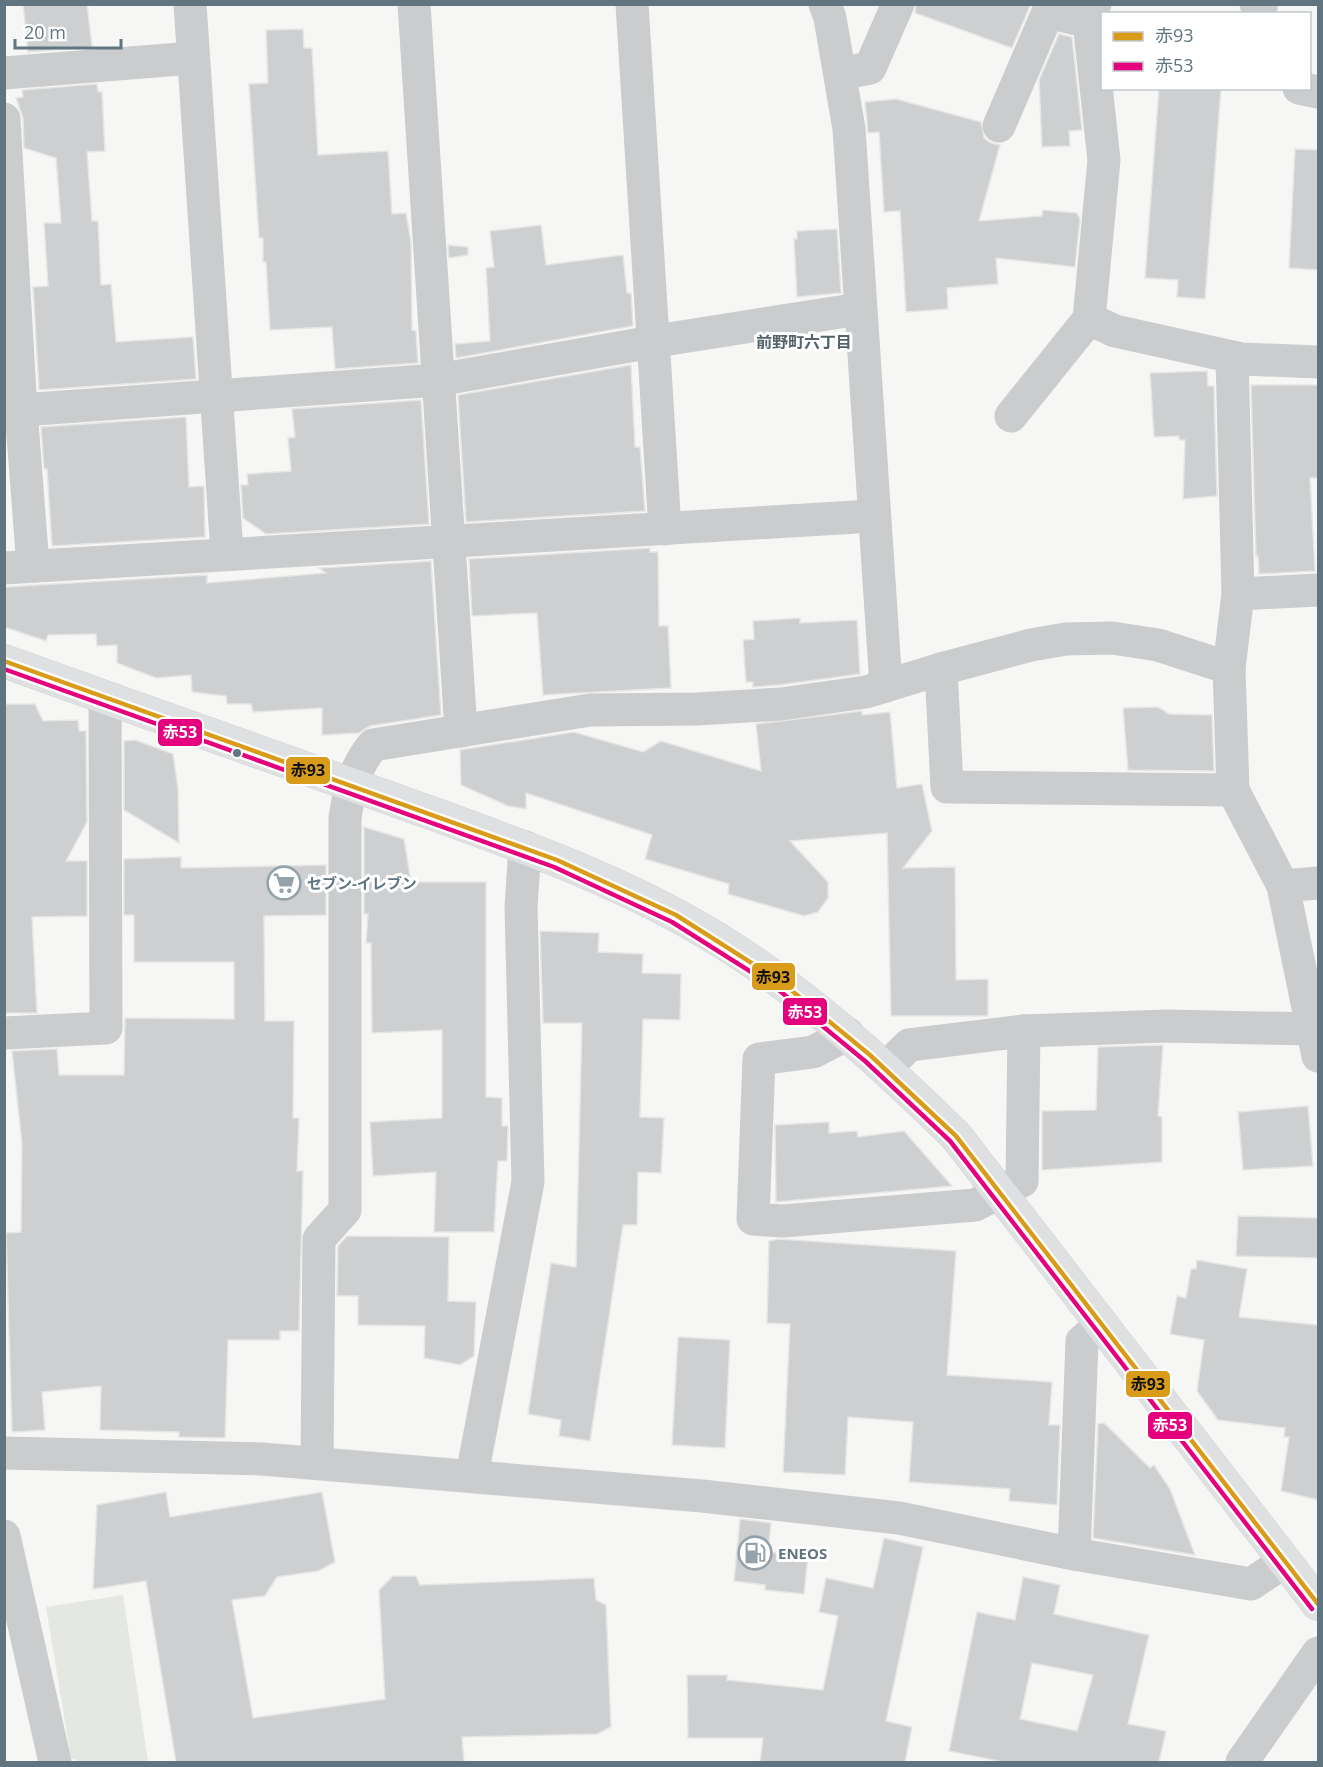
<svg xmlns="http://www.w3.org/2000/svg" width="1323" height="1767" font-family="'Open Sans','Noto Sans JP',sans-serif">
  <style>
    .green { fill: #e5e8e2 }
    .building { fill: #cdcfd0; stroke: #e6e6e5; stroke-width: 1.5; fill-rule: evenodd }
    .lines { fill: none; stroke-linecap: round; stroke-linejoin: round }
    .major-casing { stroke: #d3d4d5; stroke-width: 34 }
    .minor { stroke: #cbcccd; stroke-width: 33 }
    .major { stroke: #dfe0e1; stroke-width: 33 }
    .bus-1-casing { stroke: #fff; stroke-width: 9 }
    .bus-2-casing { stroke: #fff; stroke-width: 9 }
    .bus-1 { stroke: #d99c1a; stroke-width: 4.5 }
    .bus-2 { stroke: #e5007d; stroke-width: 4.5 }
    .bus-dot { fill: #617580; stroke: #fff; stroke-width: 2 }
    .labels { text-anchor: middle; dominant-baseline: central; stroke-width: 6; stroke-linejoin: round; paint-order: stroke }
    .poi-label { font-size: 15px; font-weight: bold; fill: #617580; stroke: #fff; text-anchor: start }
    .neighbourhood-label { font-size: 16px; font-weight: bold; fill: #53636b; stroke: #fff }
    .line-badge { stroke: #fff; stroke-width: 2 }
    .badge-label { font-size: 16px; text-anchor: middle; font-weight: bold; fill: #fff }
    .pale-badge-label { font-size: 16px; text-anchor: middle; font-weight: bold; fill: #111 }
  </style>
  <rect width="100%" height="100%" fill="#f6f6f5"/>
  <polygon class="green" points="123,1595 148,1762 81,1762 71,1758 46,1607"/>
  <g class="building">
    <polygon points="23,4 87,4 92,47 28,52"/>
    <polygon points="916,4 1031,4 1012,48 915,13"/>
    <polygon points="303,29 304,48 312,48 318,155 388,151 392,214 406,213 411,242 412,330 416,331 418,363 335,369 332,327 270,330 266,262 263,262 263,238 259,238 249,84 268,83 266,30"/>
    <polygon points="1059,34 1072,37 1082,130 1069,131 1070,146 1042,147 1039,80"/>
    <polygon points="97,84 98,92 102,92 105,151 87,152 92,221 98,221 101,285 111,284 116,342 193,337 196,379 39,390 33,287 48,286 44,223 61,223 56,158 24,148 23,118 16,98 23,97 22,90"/>
    <polygon points="1159,88 1221,88 1205,299 1177,297 1178,280 1145,278"/>
    <polygon points="896,99 981,122 984,138 991,143 1000,145 979,221 1042,216 1043,210 1077,213 1080,219 1075,267 996,258 998,284 947,288 948,309 906,312 900,211 884,212 879,132 868,133 865,102"/>
    <polygon points="1295,149 1318,150 1318,270 1289,268"/>
    <polygon points="541,225 546,265 623,255 627,293 631,293 633,326 456,358 455,344 490,341 486,268 494,267 490,231"/>
    <polygon points="837,229 841,293 797,297 794,239 797,239 797,231"/>
    <polygon points="448,245 468,247 468,255 449,258"/>
    <polygon points="631,365 635,447 640,447 645,511 466,522 458,395"/>
    <polygon points="1207,371 1208,386 1214,386 1217,496 1183,499 1185,440 1179,440 1179,436 1154,437 1150,373"/>
    <polygon points="1251,385 1318,385 1318,478 1310,478 1315,571 1259,574 1258,556 1256,557"/>
    <polygon points="421,400 429,524 266,534 243,518 241,485 248,485 247,474 291,471 288,438 295,437 292,409"/>
    <polygon points="186,417 189,487 204,486 205,537 52,546 47,469 44,469 41,427"/>
    <polygon points="650,548 650,552 658,552 659,626 668,626 671,688 543,695 537,613 472,616 469,559"/>
    <polygon points="431,561 441,715 370,726 359,733 322,735 322,708 253,712 251,704 227,704 226,696 192,692 191,675 156,678 117,663 117,645 97,646 96,634 48,635 46,641 4,627 4,587 207,575 207,583 326,573 319,568"/>
    <polygon points="800,618 800,623 857,620 860,674 779,685 753,687 753,682 746,682 743,640 754,639 753,621"/>
    <polygon points="4,704 35,704 43,721 78,720 79,731 86,731 87,822 66,861 87,861 87,916 32,917 37,1013 4,1013"/>
    <polygon points="1158,707 1169,714 1212,715 1214,771 1128,770 1123,708"/>
    <polygon points="862,711 862,715 890,712 897,788 922,784 932,831 903,868 955,867 956,980 988,979 988,1016 891,1016 887,833 790,841 828,882 828,898 818,912 804,916 728,894 729,884 645,859 652,835 526,793 526,809 508,806 461,785 460,750 574,732 643,752 661,741 761,771 756,724"/>
    <polygon points="135,740 173,754 178,789 179,843 124,810 124,741"/>
    <polygon points="364,827 404,839 411,882 486,882 486,1097 502,1098 502,1126 508,1126 507,1161 498,1161 494,1232 434,1232 436,1172 373,1176 370,1122 442,1118 442,1030 372,1033 371,943 366,943 368,914 364,914"/>
    <polygon points="181,857 181,868 326,865 326,915 264,916 265,1021 294,1021 293,1118 299,1118 297,1171 303,1171 299,1331 280,1331 280,1340 228,1340 225,1438 179,1437 179,1432 100,1430 101,1386 42,1392 45,1430 12,1432 6,1233 21,1232 22,1144 12,1051 57,1049 59,1075 124,1075 125,1018 234,1019 234,962 134,962 134,915 124,915 124,859"/>
    <polygon points="540,931 599,933 598,952 643,954 642,973 681,974 680,1020 643,1019 640,1117 664,1118 661,1173 638,1172 637,1225 623,1225 590,1441 559,1436 561,1420 528,1414 551,1263 576,1267 582,1023 543,1023"/>
    <polygon points="1163,1045 1158,1116 1162,1117 1162,1162 1042,1170 1042,1111 1096,1110 1098,1047"/>
    <polygon points="1308,1106 1313,1166 1243,1170 1238,1112"/>
    <polygon points="829,1122 829,1133 857,1131 858,1137 904,1131 952,1186 776,1202 775,1125"/>
    <polygon points="1238,1216 1318,1218 1318,1258 1236,1256"/>
    <polygon points="347,1236 449,1237 448,1301 476,1302 474,1356 460,1365 424,1358 425,1326 358,1325 358,1296 337,1296 338,1246"/>
    <polygon points="778,1239 956,1251 947,1375 1052,1382 1049,1425 1060,1425 1057,1505 1009,1501 1010,1489 909,1482 913,1422 848,1417 845,1475 783,1472 790,1324 767,1323 769,1241"/>
    <polygon points="1197,1260 1247,1269 1239,1317 1318,1325 1318,1500 1281,1491 1289,1437 1284,1437 1285,1428 1218,1420 1197,1391 1204,1340 1170,1334 1177,1296 1186,1298 1191,1269 1196,1269"/>
    <polygon points="678,1337 730,1340 725,1448 672,1445"/>
    <polygon points="1104,1423 1150,1468 1154,1465 1170,1489 1195,1555 1093,1538 1098,1424"/>
    <polygon points="166,1492 170,1517 322,1492 335,1562 318,1571 277,1577 265,1596 232,1600 253,1718 385,1699 379,1590 393,1576 416,1576 420,1585 594,1578 596,1600 606,1605 611,1727 597,1734 462,1737 464,1762 176,1762 146,1581 93,1589 97,1505"/>
    <polygon points="740,1519 771,1523 768,1552 808,1556 804,1594 765,1590 765,1585 734,1581"/>
    <polygon points="884,1538 923,1547 886,1721 912,1727 905,1762 760,1762 763,1738 688,1738 687,1675 727,1675 727,1680 823,1690 838,1616 819,1612 826,1578 873,1588"/>
    <path d="M1023 1577 1060 1585 1054 1614 1149 1635 1128 1724 1166 1731 1159 1762H1003L949 1751 977 1612 1015 1620ZM1032 1663 1093 1675 1077 1731 1020 1719Z"/>
  </g>
  <g class="lines">
    <g class="major-casing">
      <path id="major" d="M4 661C133 708 263 753 392 799 502 839 614 876 714 937 805 992 881 1063 956 1136L1318 1604"/>
    </g>
    <g class="minor">
      <polyline points="190,4 227,553"/>
      <polyline points="414,4 461,731"/>
      <polyline points="632,4 665,529"/>
      <polyline points="825,4 830,18 849,129 886,686"/>
      <polyline points="1095,4 1089,22 1104,160 1089,319 1115,331 1242,359 1318,362"/>
      <polyline points="1256,4 1261,5 1261,14"/>
      <polyline points="4,73 193,58"/>
      <polyline points="840,74 870,68 898,4"/>
      <polyline points="1299,88 1318,92"/>
      <polyline points="4,119 21,410 33,566"/>
      <polyline points="999,126 1048,12 1089,22"/>
      <polyline points="1232,357 1238,594 1229,668 1233,790 1283,886 1318,1056"/>
      <polyline points="21,410 438,380 669,339 859,309"/>
      <polyline points="1011,416 1089,319"/>
      <polyline points="4,568 873,516"/>
      <polyline points="1238,594 1318,590"/>
      <polyline points="941,669 947,787 1233,790"/>
      <polyline points="1283,886 1318,883"/>
      <polyline points="1024,1031 1168,1026 1312,1029"/>
      <polyline points="4,1033 106,1028 105,697"/>
      <polyline points="848,1034 813,1052 759,1059 753,1219 783,1221 975,1205 1022,1181 1024,1031 909,1045 886,1068"/>
      <polyline points="4,1453 262,1459 702,1496 899,1518 1074,1554 1251,1584 1284,1562"/>
      <path d="M317 1463 319 1239 345 1210V818C349 790 355 767 373 745L590 710 697 709 781 704 866 692 941 669 1031 645 1066 639 1112 638 1158 645 1229 668"/>
      <polyline points="472,1475 528,1182 521,907 525,847"/>
      <polyline points="4,1536 55,1762"/>
      <polyline points="1074,1554 1082,1341 1101,1325"/>
      <polyline points="1242,1762 1318,1653"/>
    </g>
    <use href="#major" class="major"/>
    <g class="bus-1-casing">
      <polyline id="bus-1" points="4,661 557,860 676,915 780,981 870,1055 956,1136 1318,1604"/>
    </g>
    <g class="bus-2-casing">
      <polyline id="bus-2" points="4,669 554,867 672,922 775,987 865,1061 950,1141 1312,1609"/>
    </g>
    <use href="#bus-1" class="bus-1"/>
    <use href="#bus-2" class="bus-2"/>
  </g>
  <defs>
    <g id="supermarket-ring" transform="scale(1.725)"><circle r="9.5" fill="#fff" stroke="#95a2a9" stroke-width="1.5"/><path d="M-6-5.5h2.5l.6 2H6L4.5 2H-2.5L-4.4-4H-6ZM-1.5 3.2a1.3 1.3 0 1 0 .1 0ZM3 3.2a1.3 1.3 0 1 0 .1 0Z" fill="#95a2a9"/></g>
    <g id="fuel-ring" transform="scale(1.725)"><circle r="9.5" fill="#fff" stroke="#95a2a9" stroke-width="1.5"/><path d="M-5.5-6h7V0h2V4h1.3V-2.5L3-4.5l.8-.8L6-3V5H2.5V1h-1V6h-7ZM-4.2-4.7v3.2H.2V-4.7Z" fill="#95a2a9"/></g>
  </defs>
  <g fill-rule="evenodd">
    <use href="#supermarket-ring" x="284" y="883"/>
    <use href="#fuel-ring" x="755" y="1553"/>
  </g>
  <circle class="bus-dot" cx="237" cy="753" r="5"/>
  <g class="labels">
    <g class="poi-label">
      <text x="307" y="883">セブン-イレブン</text>
      <text x="778" y="1553">ENEOS</text>
    </g>
    <g class="neighbourhood-label">
      <text x="804" y="342">前野町六丁目</text>
    </g>
  </g>
  <g class="line-badge">
    <rect x="157" y="718" width="46" height="29" rx="6" fill="#e5007d"/>
    <rect x="285" y="756" width="46" height="29" rx="6" fill="#d99c1a"/>
    <rect x="751" y="962" width="45" height="29" rx="6" fill="#d99c1a"/>
    <rect x="782" y="997" width="46" height="29" rx="6" fill="#e5007d"/>
    <rect x="1125" y="1370" width="46" height="28" rx="6" fill="#d99c1a"/>
    <rect x="1147" y="1411" width="46" height="29" rx="6" fill="#e5007d"/>
  </g>
  <g class="badge-label">
    <text x="180" y="738">赤53</text>
    <text x="805" y="1018">赤53</text>
    <text x="1170" y="1431">赤53</text>
  </g>
  <g class="pale-badge-label">
    <text x="308" y="776">赤93</text>
    <text x="773" y="983">赤93</text>
    <text x="1148" y="1390">赤93</text>
  </g>
  <rect width="1323" height="1767" fill="none" stroke="#617580" stroke-width="12"/>
  <rect x="1101" y="12" width="210" height="78" fill="#ffffff" stroke="#c0c8cc" stroke-width="1.5"/>
  <rect x="1113" y="32" width="30" height="9" fill="#d99c1a" stroke="#c0c8cc" stroke-width="1.5"/>
  <text x="1155" y="42" font-size="18" fill="#617580">赤93</text>
  <rect x="1113" y="62" width="30" height="9" fill="#e5007d" stroke="#c0c8cc" stroke-width="1.5"/>
  <text x="1155" y="72" font-size="18" fill="#617580">赤53</text>
  <path d="M15 39v9h106v-9" fill="none" stroke="#617580" stroke-width="3"/>
  <text x="24" y="39" font-size="18" fill="#617580" stroke="#ffffff" stroke-width="4.5" paint-order="stroke">20 m</text>
</svg>
